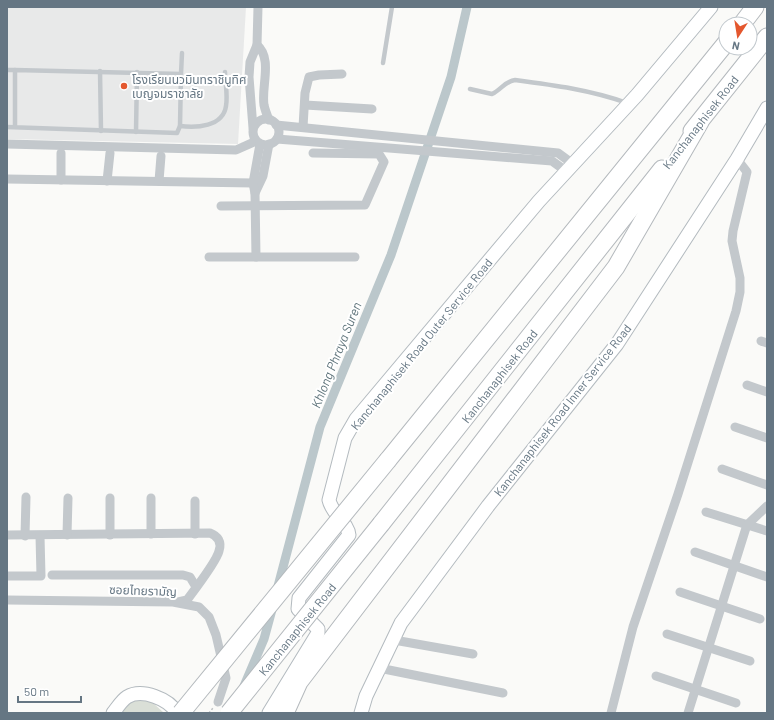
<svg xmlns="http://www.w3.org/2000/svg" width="774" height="720" font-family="Barlow,'Noto Sans Thai',sans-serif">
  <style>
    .built { fill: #e8e9e9 }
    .green { fill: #dadfd7 }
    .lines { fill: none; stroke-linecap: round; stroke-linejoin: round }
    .canal { stroke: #bbc7cb; stroke-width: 9 }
    .secondary-casing { stroke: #b3babf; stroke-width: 15 }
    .highway-casing { stroke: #b4b9bd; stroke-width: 19 }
    .path { stroke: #bbbfc2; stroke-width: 1.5; stroke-dasharray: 2 2; stroke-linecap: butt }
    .lane { stroke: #c3c8cc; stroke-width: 4.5 }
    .street { stroke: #c3c8cc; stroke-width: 9 }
    .secondary { stroke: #fff; stroke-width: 13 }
    .highway { stroke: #fff; stroke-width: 17 }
    .highway-bridge-casing { stroke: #b4b9bd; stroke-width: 19; stroke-linecap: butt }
    .highway-bridge { stroke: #fff; stroke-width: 17 }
    .poi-dot { fill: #e4572e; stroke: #fff; stroke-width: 1.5 }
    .labels { text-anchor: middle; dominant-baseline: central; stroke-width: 4; stroke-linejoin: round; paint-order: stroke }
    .poi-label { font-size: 12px; fill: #657683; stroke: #fff; text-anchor: start }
    .street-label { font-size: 12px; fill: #657683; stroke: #fff }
    .water-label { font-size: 13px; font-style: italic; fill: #60757c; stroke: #fff }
  </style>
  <rect width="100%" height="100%" fill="#fafaf8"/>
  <polygon class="built" points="7,7 246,7 238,144 7,139"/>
  <polygon class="green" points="139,699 152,702 164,713 121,713 132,701"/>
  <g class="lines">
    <g class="canal">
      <polyline points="277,590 320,427 391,255 451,77 467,7"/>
      <polyline points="244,686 264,639 273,606"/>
    </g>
    <g class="secondary-casing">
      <g id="secondary">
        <path d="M113 713C117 708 122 700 127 697 142 688 169 699 177 713"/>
        <path d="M269 713 318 633V629L298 609 299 598 349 535C348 523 332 514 329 500L345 438 356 419 539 201 637 95 711 7"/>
        <polyline points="361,713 366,696 401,623 488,506 617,344 737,159 767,108"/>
      </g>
    </g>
    <g class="highway-casing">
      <g id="highway">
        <polyline points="742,24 755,7"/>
        <polyline points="692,131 767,37"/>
        <polyline points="388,460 726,43"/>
        <polyline points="381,524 662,169"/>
        <polyline points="285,713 299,682 616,267 700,122"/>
      </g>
    </g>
    <polyline class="path" points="209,713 213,708"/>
    <g class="lane">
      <polyline points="383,63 392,7"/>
      <polyline points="7,70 15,70"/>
      <polyline points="100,71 101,131"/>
      <polyline points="181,74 182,53"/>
      <path d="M470 89 492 94C501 90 505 81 515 80 553 85 591 90 627 103"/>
      <path d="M180 126C196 128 223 127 226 106 228 95 225 82 225 72"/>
      <polyline points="7,127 177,133 180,126 181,74 15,70 15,127"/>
      <polyline points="136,132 137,72"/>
    </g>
    <g class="street">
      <path d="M257 45C273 59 261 86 264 105 265 110 267 115 269 120"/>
      <polyline points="305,105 372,109"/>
      <circle cx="266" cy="132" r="13"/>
      <polyline points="276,125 558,153 573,164"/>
      <polyline points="303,127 305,93 309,77 319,75 342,74"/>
      <polyline points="253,128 249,77 250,62 257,45 258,7"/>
      <polyline points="277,139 552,161 566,171"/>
      <polyline points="7,144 236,150 256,141"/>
      <polyline points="61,153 61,180"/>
      <polyline points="7,179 253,183"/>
      <polyline points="107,181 110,153"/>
      <polyline points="159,181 161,156"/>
      <polyline points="255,193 263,176 269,144"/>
      <polyline points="221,206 365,205 384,162 379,154 313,153"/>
      <polyline points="209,257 355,257"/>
      <polyline points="256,257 255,193 253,183 260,144"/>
      <polyline points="761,341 767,343"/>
      <polyline points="747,385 767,392"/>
      <polyline points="735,427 767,438"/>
      <polyline points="722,469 767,485"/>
      <polyline points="151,498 151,534"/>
      <polyline points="706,512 767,531"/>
      <polyline points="195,534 195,501"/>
      <path d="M7 535 210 533C218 536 222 542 219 551 217 560 196 588 190 596L187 600 178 602"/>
      <polyline points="67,535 68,498"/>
      <polyline points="110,535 110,498"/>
      <polyline points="25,536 26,497"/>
      <polyline points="695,552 767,577"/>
      <polyline points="52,575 183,575 190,577 196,587"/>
      <polyline points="7,576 41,576 40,536"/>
      <polyline points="680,592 760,619"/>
      <polyline points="7,600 173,602 199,607 209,617 216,635 226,678 218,702"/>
      <polyline points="667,634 750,661"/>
      <polyline points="394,640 473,654"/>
      <polyline points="379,668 503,693"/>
      <polyline points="656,676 736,703"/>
      <polyline points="611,713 633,627 678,494 736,311 740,292 740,278 732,241 733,231 747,172 737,159"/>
      <polyline points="688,713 745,531 747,525 767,506"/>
    </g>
    <use href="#secondary" class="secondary"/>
    <use href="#highway" class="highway"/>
    <g class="highway-bridge-casing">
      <g id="highway-bridge">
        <polyline points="181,713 388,460"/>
        <polyline points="229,713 381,524"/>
      </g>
    </g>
    <use href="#highway-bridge" class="highway-bridge"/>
  </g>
  <circle class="poi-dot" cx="124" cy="86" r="4"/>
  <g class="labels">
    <g class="poi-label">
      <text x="132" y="79">โรงเรียนนวมินทราชินูทิศ<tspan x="132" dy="14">เบญจมราชาลัย</tspan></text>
    </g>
    <g class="street-label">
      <text transform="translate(700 122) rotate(-52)">Kanchanaphisek Road</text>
      <text transform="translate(421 344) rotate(-51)">Kanchanaphisek Road Outer Service Road</text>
      <text transform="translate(499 376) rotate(-52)">Kanchanaphisek Road</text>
      <text transform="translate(562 410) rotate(-52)">Kanchanaphisek Road Inner Service Road</text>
      <text transform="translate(143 590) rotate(2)">ซอยไทยรามัญ</text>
      <text transform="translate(297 629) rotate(-51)">Kanchanaphisek Road</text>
    </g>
    <g class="water-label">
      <text transform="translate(336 355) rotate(-68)">Khlong Phraya Suren</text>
    </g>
  </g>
  <rect width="774" height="720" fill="none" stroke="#657683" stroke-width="16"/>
  <g transform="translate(738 36) rotate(192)"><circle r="19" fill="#ffffff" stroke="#c1c8cd"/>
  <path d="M0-3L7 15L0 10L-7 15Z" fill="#e4572e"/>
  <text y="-6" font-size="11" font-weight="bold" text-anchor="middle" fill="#657683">N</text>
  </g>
  <path d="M18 696v6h63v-6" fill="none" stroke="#657683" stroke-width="2"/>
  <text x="24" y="696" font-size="12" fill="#657683" stroke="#ffffff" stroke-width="3" paint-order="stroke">50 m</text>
</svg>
